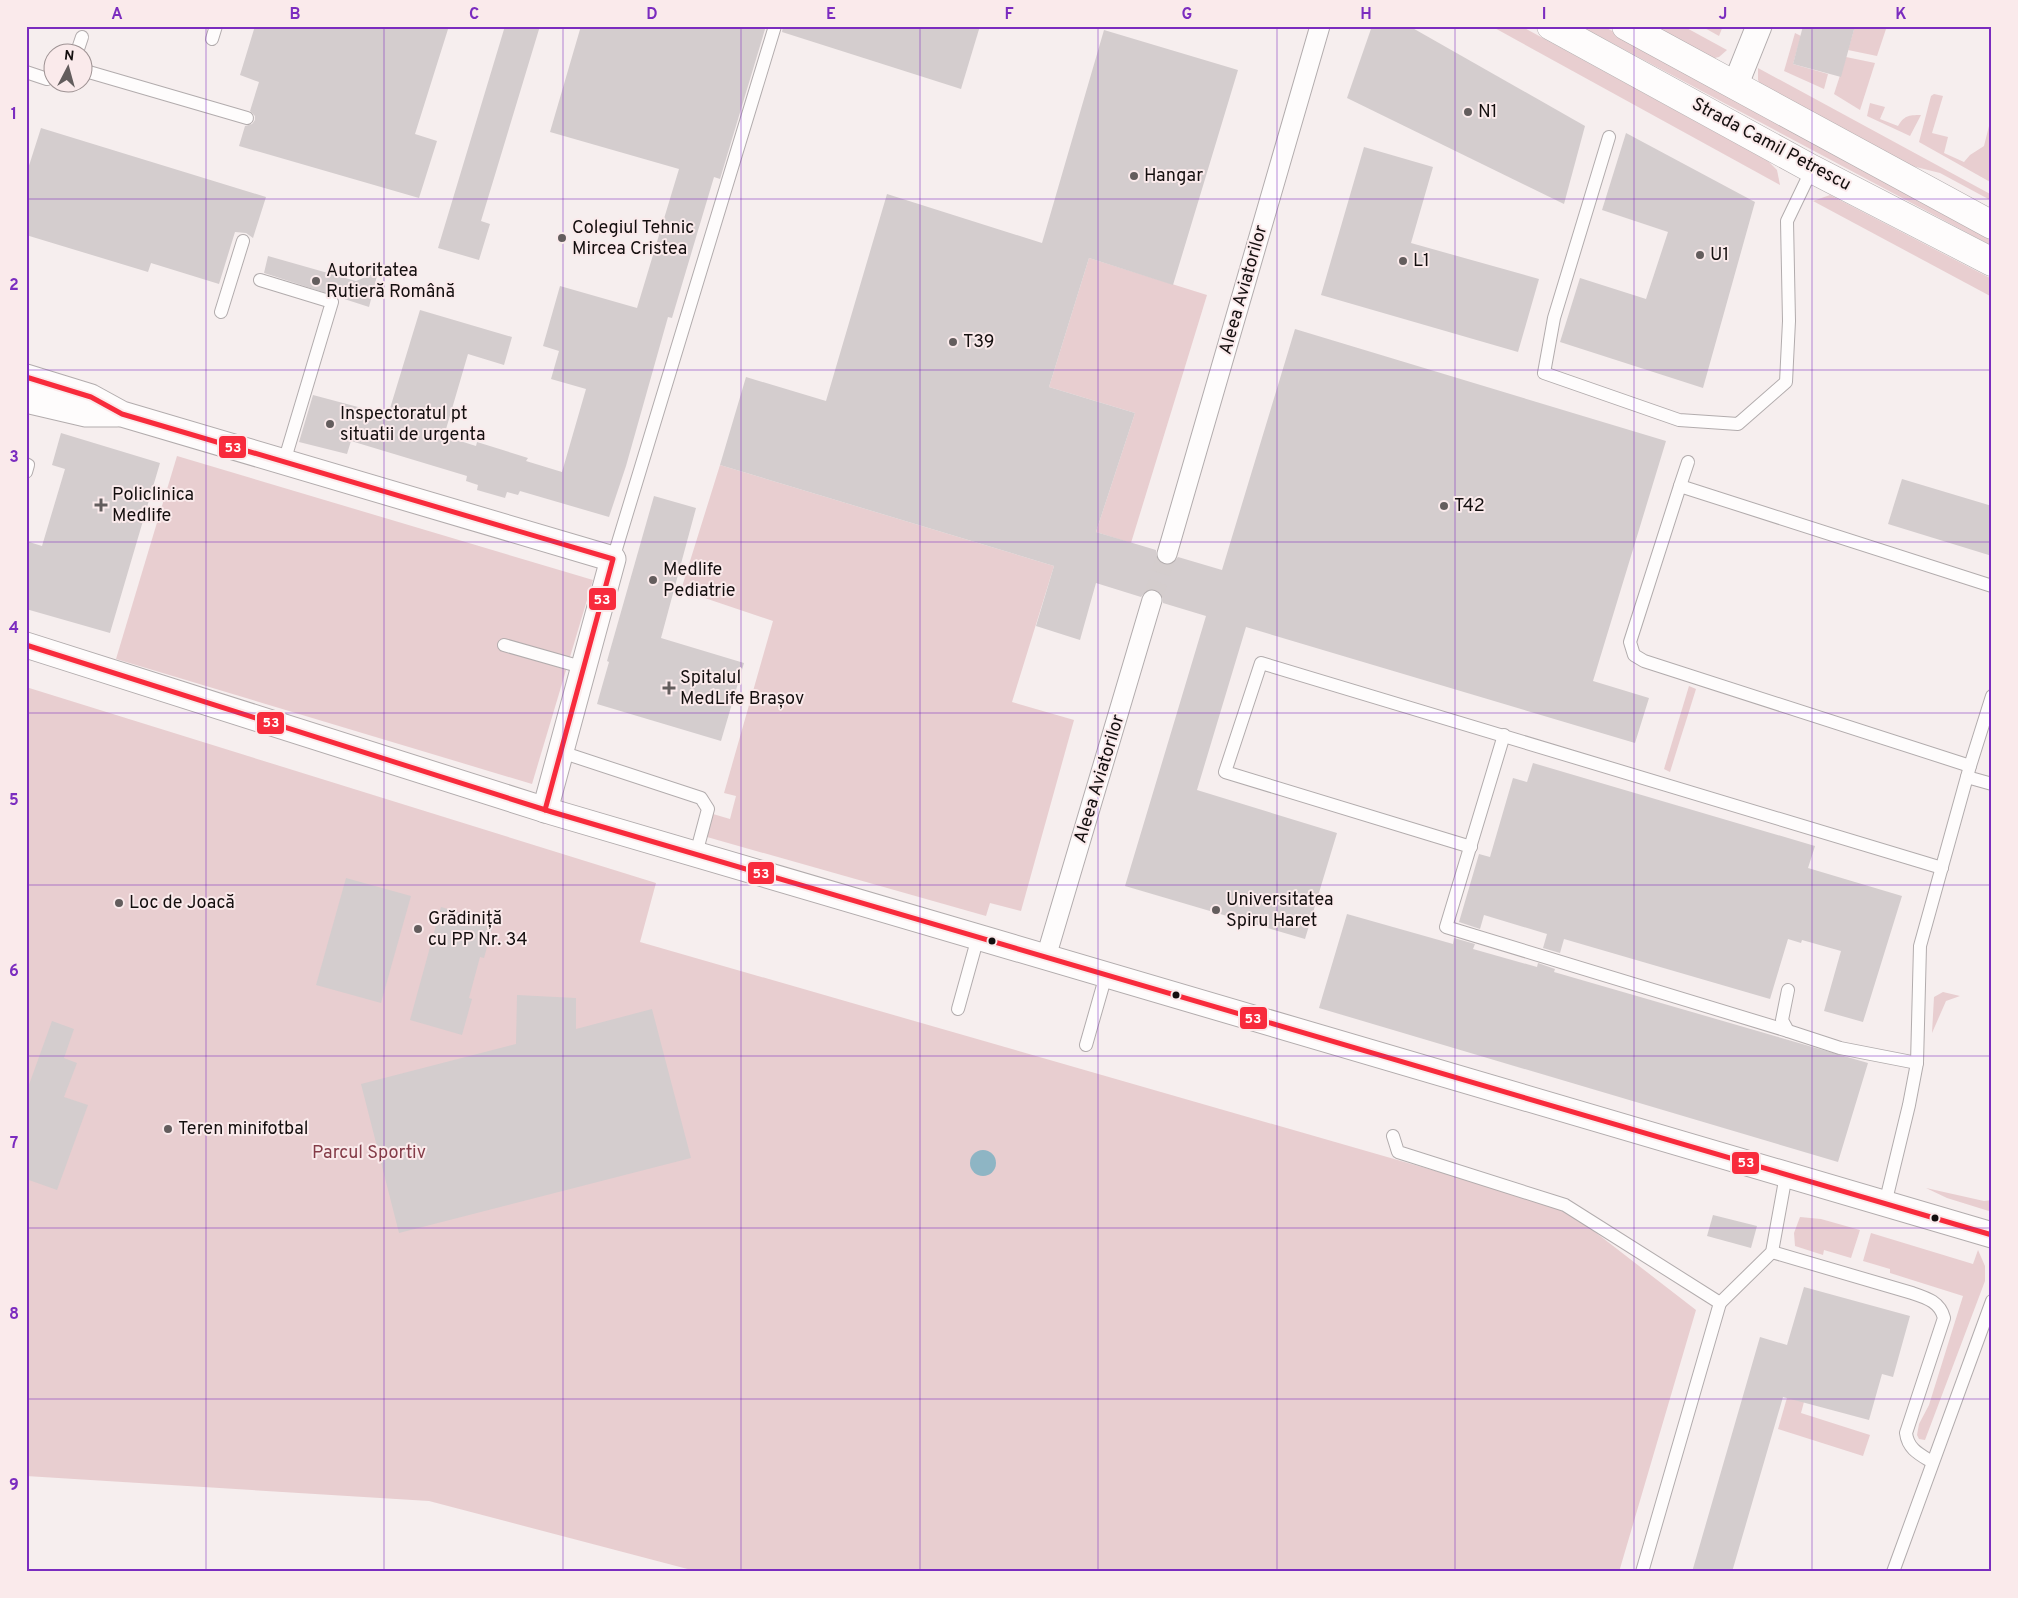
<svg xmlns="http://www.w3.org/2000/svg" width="2018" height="1598" font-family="Overpass,sans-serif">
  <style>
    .green { fill: #e8ced0 }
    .water { fill: #8eb5c4 }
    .building { fill: #d4cdce }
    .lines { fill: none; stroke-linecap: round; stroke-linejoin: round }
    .pedestrian-tunnel { stroke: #d4cdcd; stroke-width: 19; stroke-dasharray: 19 9; stroke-linecap: butt }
    .service-casing { stroke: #b2acad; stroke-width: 14 }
    .pedestrian-casing { stroke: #b2acad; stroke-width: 21 }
    .minor-casing { stroke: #b2acad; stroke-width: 27 }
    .tertiary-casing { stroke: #b2acad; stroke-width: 29 }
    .service { stroke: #fefcfc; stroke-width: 12 }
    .pedestrian { stroke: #fefcfc; stroke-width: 19 }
    .minor { stroke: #fefcfc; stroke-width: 25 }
    .tertiary { stroke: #fefcfc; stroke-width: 28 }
    .bus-1-casing { stroke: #faeaeb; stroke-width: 9 }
    .bus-1 { stroke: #f82b3c; stroke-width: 5 }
    .grid { fill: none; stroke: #7b2cbf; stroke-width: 1; stroke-opacity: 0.55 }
    .poi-dot { fill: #635d5d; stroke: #faeaeb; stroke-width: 2 }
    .bus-dot { fill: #140f0f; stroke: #faeaeb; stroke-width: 2 }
    .labels { text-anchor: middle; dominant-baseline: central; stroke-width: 4; stroke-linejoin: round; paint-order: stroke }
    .poi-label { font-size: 18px; fill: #140f0f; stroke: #faeaeb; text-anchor: start }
    .street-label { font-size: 18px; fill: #140f0f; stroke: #faeaeb }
    .park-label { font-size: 18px; fill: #843c48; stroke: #faeaeb }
    .line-badge { stroke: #faeaeb; stroke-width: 2 }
    .badge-label { font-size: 14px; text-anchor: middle; font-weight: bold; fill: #fff }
    .neatline { fill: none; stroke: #7b2cbf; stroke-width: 2 }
    .grid-label { font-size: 16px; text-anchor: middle; font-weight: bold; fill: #7b2cbf }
  </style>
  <rect width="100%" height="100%" fill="#f6eeee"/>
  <g class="green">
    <polygon points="1491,26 1521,26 1768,161 1777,170 1780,185"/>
    <polygon points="1580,26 1603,26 1992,235 1992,246"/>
    <polygon points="1646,26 1683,26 1727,50 1719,57 1711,59"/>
    <polygon points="1701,26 1723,26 1719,36"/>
    <polygon points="1855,26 1887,26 1877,56 1848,50"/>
    <polygon points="1795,33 1801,36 1793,64 1828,74 1824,89 1784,71"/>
    <polygon points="1846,57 1875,63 1860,110 1834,94"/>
    <polygon points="1758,68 1992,195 1992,201 1940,173 1904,164 1765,92 1758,80"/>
    <polygon points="1934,94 1943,96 1932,133 1948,137 1944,153 1964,162 1970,155 1984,146 1992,114 1992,183 1919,142 1931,96"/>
    <path d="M1870 103 1885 107 1880 119 1898 126C1904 116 1908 115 1921 115L1910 136 1867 116Z"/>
    <polygon points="1830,195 1992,279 1992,297 1813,201"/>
    <polygon points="1089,258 1207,295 1131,543 1096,532 1135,413 1049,387"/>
    <polygon points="177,456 593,580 532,784 116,659"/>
    <polygon points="720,465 1054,566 1012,702 1074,720 1021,911 990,903 986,916 707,837 713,814 730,819 736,796 724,793 773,621 681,590"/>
    <polygon points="1689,686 1696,689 1670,772 1664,769"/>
    <polygon points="26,687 656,883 640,942 1564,1208 1696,1310 1619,1572 699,1572 429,1501 26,1476"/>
    <polygon points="1943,992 1960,996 1946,1001 1932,1033 1934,997"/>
    <polygon points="1926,1188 1984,1201 1992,1200 1992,1212 1947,1198"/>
    <polygon points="1800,1217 1821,1219 1860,1230 1851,1258 1824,1250 1823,1255 1795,1246 1794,1233"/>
    <polygon points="1871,1233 1973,1264 1978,1250 1985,1266 1985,1281 1925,1440 1919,1439 1917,1435 1919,1424 1929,1405 1963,1296 1890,1273 1890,1269 1863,1261"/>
    <polygon points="1801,1349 1817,1354 1801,1413 1870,1435 1863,1456 1778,1429"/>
  </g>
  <circle class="water" cx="983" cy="1163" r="13"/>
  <g class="building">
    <polygon points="255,26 449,26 415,134 437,141 419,198 239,146 245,126 252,124 255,120 255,116 250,111 259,82 240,75"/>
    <polygon points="505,26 540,26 481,221 490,224 479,260 438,248"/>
    <polygon points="581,26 766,26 720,179 714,177 672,318 668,317 626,466 609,517 520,491 518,495 507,492 505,498 477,490 478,485 466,481 467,476 351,441 347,454 299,442 313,395 388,415 420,310 512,337 504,365 468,354 444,436 476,446 477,442 528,458 526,461 562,472 586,389 551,379 559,351 543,346 560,286 637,308 679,169 550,132"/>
    <polygon points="783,26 980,26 961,89 782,32"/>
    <polygon points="1372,26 1409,26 1585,126 1564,204 1347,98"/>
    <polygon points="1803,26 1855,26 1841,77 1793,64"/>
    <polygon points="1104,30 1238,70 1173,285 1089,258 1049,387 1135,413 1096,532 1156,550 1156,557 1163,565 1170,565 1178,557 1222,570 1295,329 1666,441 1593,681 1649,698 1635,743 1246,627 1197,790 1337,833 1305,939 1125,886 1206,616 1163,603 1163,597 1156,589 1149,589 1141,597 1096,583 1080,640 1036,626 1054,566 720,465 746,377 826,401 887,194 1042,243"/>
    <polygon points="41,128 266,197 253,238 246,233 235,232 219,284 151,263 148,272 26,235 26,175"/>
    <polygon points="1626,133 1755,202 1703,388 1560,342 1580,278 1646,299 1668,232 1602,210"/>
    <polygon points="1364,147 1433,167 1411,243 1539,279 1518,352 1321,295"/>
    <polygon points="268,256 356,281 378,272 369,307 264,273"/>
    <polygon points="61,433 160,463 110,633 26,609 26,541 42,546 65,469 52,465"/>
    <polygon points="1902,479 1992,506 1992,556 1888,524"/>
    <polygon points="654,496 696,508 661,638 744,663 721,741 597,704 609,662 607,661"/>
    <polygon points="1533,763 1815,846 1808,868 1902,896 1863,1022 1824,1011 1841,951 1802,940 1801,943 1788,939 1770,999 1564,939 1560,953 1543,948 1547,934 1484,915 1480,929 1459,922 1479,854 1490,857 1513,778 1527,782"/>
    <polygon points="346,878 411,896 381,1003 316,985"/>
    <polygon points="441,907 494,922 484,958 480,957 469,998 472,999 462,1035 410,1020"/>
    <polygon points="1347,914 1453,944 1454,938 1475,944 1473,949 1537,967 1538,963 1555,969 1554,972 1868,1063 1838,1162 1319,1008"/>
    <polygon points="517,995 576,998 576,1029 652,1009 691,1158 399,1233 361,1084 516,1044"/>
    <polygon points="52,1021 74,1029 64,1058 77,1063 64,1097 88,1105 57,1190 26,1179 26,1093"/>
    <polygon points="1713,1215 1757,1226 1751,1248 1707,1236"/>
    <polygon points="1804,1287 1910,1316 1893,1377 1882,1374 1869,1420 1783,1397 1732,1572 1692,1572 1760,1337 1787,1345"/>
  </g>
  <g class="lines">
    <polyline class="pedestrian-tunnel" points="1152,600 1167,554"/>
    <g class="service-casing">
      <g id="service">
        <polyline points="212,39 216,26"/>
        <polyline points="77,52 82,37"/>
        <polyline points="82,70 247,118"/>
        <polyline points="26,72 47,79 52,76"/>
        <polyline points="1609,137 1554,318 1544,373 1679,420 1738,424 1786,382 1789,321 1787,221 1812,169"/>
        <polyline points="260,280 332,302 284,462"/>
        <polyline points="221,312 243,241"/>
        <polyline points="26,464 28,465 26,472"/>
        <polyline points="1680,486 1688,462"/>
        <polyline points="613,559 775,26"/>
        <polyline points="504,645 585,668"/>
        <polyline points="1504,735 1446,927 1788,1031"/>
        <polyline points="561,752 701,798 708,809 696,854"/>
        <polyline points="1970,766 1644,661 1634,655 1630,642 1680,486 1992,586"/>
        <polyline points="1967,777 1992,784"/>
        <polyline points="1471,847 1225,772 1261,663 1942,868"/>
        <polyline points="1788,990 1782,1020 1788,1031 1840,1048 1917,1063"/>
        <polyline points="958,1009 978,937"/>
        <polyline points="1086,1045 1106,975"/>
        <polyline points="1393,1136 1398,1152 1565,1205 1720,1303 1642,1572"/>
        <polyline points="1885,1204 1909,1105 1917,1063 1920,946 1970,766 1992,696"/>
        <path d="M1772 1252 1912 1293C1927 1298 1940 1302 1944 1318L1906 1433C1908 1449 1919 1454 1932 1462"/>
        <polyline points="1720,1303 1772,1252 1786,1175"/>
        <polyline points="1893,1572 1992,1301"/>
      </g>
    </g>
    <g class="pedestrian-casing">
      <g id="pedestrian">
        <polyline points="1167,554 1320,26"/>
        <polyline points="1046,957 1152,600"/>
      </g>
    </g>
    <g class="minor-casing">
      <g id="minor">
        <polyline points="1735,86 1759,26"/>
        <polyline points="26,377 91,397 122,414 613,559 545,810"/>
        <polyline points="26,400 86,414 117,414"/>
        <polyline points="26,645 552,812 1992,1235"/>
      </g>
    </g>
    <g class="tertiary-casing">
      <g id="tertiary">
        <polyline points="1551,26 1812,169 1992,262"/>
        <polyline points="1626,26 1992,225"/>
      </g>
    </g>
    <use href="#service" class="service"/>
    <use href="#pedestrian" class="pedestrian"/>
    <use href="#minor" class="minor"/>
    <use href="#tertiary" class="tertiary"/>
    <g class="bus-1-casing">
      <g id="bus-1">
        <polyline points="26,377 91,397 122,414 613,559 545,810"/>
        <polyline points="26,645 552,812 1992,1235"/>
      </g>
    </g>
    <use href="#bus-1" class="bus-1"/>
  </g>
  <path class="grid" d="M206 26V1572M384 26V1572M563 26V1572M741 26V1572M920 26V1572M1098 26V1572M1277 26V1572M1455 26V1572M1634 26V1572M1812 26V1572M26 199H1992M26 370H1992M26 542H1992M26 713H1992M26 885H1992M26 1056H1992M26 1228H1992M26 1399H1992"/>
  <g class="poi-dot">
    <circle cx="1468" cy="112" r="5"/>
    <circle cx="1134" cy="176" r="5"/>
    <circle cx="562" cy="238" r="5"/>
    <circle cx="1700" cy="255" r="5"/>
    <circle cx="1403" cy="261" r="5"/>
    <circle cx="316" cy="281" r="5"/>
    <circle cx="953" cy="342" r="5"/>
    <circle cx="330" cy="424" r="5"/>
    <path d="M98.5 497.5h5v5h5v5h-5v5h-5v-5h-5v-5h5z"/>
    <circle cx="1444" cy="506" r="5"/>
    <circle cx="653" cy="580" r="5"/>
    <path d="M666.5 680.5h5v5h5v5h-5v5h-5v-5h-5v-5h5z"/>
    <circle cx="119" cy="903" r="5"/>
    <circle cx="1216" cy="910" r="5"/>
    <circle cx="418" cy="929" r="5"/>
    <circle cx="168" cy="1129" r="5"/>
  </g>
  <g class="bus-dot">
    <circle cx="992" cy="941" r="4.5"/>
    <circle cx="1176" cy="995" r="4.5"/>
    <circle cx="1935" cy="1218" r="4.5"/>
  </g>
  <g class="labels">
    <g class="poi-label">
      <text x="1478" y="112">N1</text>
      <text x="1144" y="176">Hangar</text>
      <text x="572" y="228">Colegiul Tehnic<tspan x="572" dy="21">Mircea Cristea</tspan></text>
      <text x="1710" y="255">U1</text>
      <text x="1413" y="261">L1</text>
      <text x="326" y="271">Autoritatea<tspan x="326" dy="21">Rutieră Română</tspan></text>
      <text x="963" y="342">T39</text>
      <text x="340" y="414">Inspectoratul pt<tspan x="340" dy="21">situatii de urgenta</tspan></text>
      <text x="112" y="495">Policlinica<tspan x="112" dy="21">Medlife</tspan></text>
      <text x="1454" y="506">T42</text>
      <text x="663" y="570">Medlife<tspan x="663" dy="21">Pediatrie</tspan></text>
      <text x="680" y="678">Spitalul<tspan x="680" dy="21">MedLife Brașov</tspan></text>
      <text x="1226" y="900">Universitatea<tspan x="1226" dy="21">Spiru Haret</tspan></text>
      <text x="129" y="903">Loc de Joacă</text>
      <text x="428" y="919">Grădiniță<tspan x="428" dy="21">cu PP Nr. 34</tspan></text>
      <text x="178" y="1129">Teren minifotbal</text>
    </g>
    <g class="street-label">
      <text transform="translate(1771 145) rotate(28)">Strada Camil Petrescu</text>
      <text transform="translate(1244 290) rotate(-74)">Aleea Aviatorilor</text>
      <text transform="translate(1100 779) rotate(-73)">Aleea Aviatorilor</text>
    </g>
    <g class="park-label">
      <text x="369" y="1153">Parcul Sportiv</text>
    </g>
  </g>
  <g class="line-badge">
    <rect x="218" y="435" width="29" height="24" rx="5" fill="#f82b3c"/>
    <rect x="588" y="587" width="29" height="24" rx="5" fill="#f82b3c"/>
    <rect x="256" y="711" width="29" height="24" rx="5" fill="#f82b3c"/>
    <rect x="747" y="861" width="28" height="24" rx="5" fill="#f82b3c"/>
    <rect x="1239" y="1006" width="29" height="24" rx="5" fill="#f82b3c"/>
    <rect x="1731" y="1151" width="29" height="24" rx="5" fill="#f82b3c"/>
  </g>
  <g class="badge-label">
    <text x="233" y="452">53</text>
    <text x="602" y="604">53</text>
    <text x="271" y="727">53</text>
    <text x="761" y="878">53</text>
    <text x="1253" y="1023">53</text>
    <text x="1746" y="1167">53</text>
  </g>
  <rect width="2018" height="1598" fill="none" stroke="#faeaeb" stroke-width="55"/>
  <g transform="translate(68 68) rotate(6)"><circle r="24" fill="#faeaeb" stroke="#9e9293"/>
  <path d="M0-4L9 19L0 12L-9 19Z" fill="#635d5d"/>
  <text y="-8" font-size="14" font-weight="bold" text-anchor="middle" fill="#140f0f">N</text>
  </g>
  <rect x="28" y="28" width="1962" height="1542" class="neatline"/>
  <g class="grid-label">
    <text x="117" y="19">A</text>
    <text x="295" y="19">B</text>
    <text x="474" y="19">C</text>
    <text x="652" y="19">D</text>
    <text x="831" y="19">E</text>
    <text x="1009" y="19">F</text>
    <text x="1187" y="19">G</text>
    <text x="1366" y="19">H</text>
    <text x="1544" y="19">I</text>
    <text x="1723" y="19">J</text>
    <text x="1901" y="19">K</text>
    <text x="14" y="119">1</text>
    <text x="14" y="290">2</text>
    <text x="14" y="462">3</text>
    <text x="14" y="633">4</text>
    <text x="14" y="805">5</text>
    <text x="14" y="976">6</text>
    <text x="14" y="1148">7</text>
    <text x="14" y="1319">8</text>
    <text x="14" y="1490">9</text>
  </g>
</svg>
